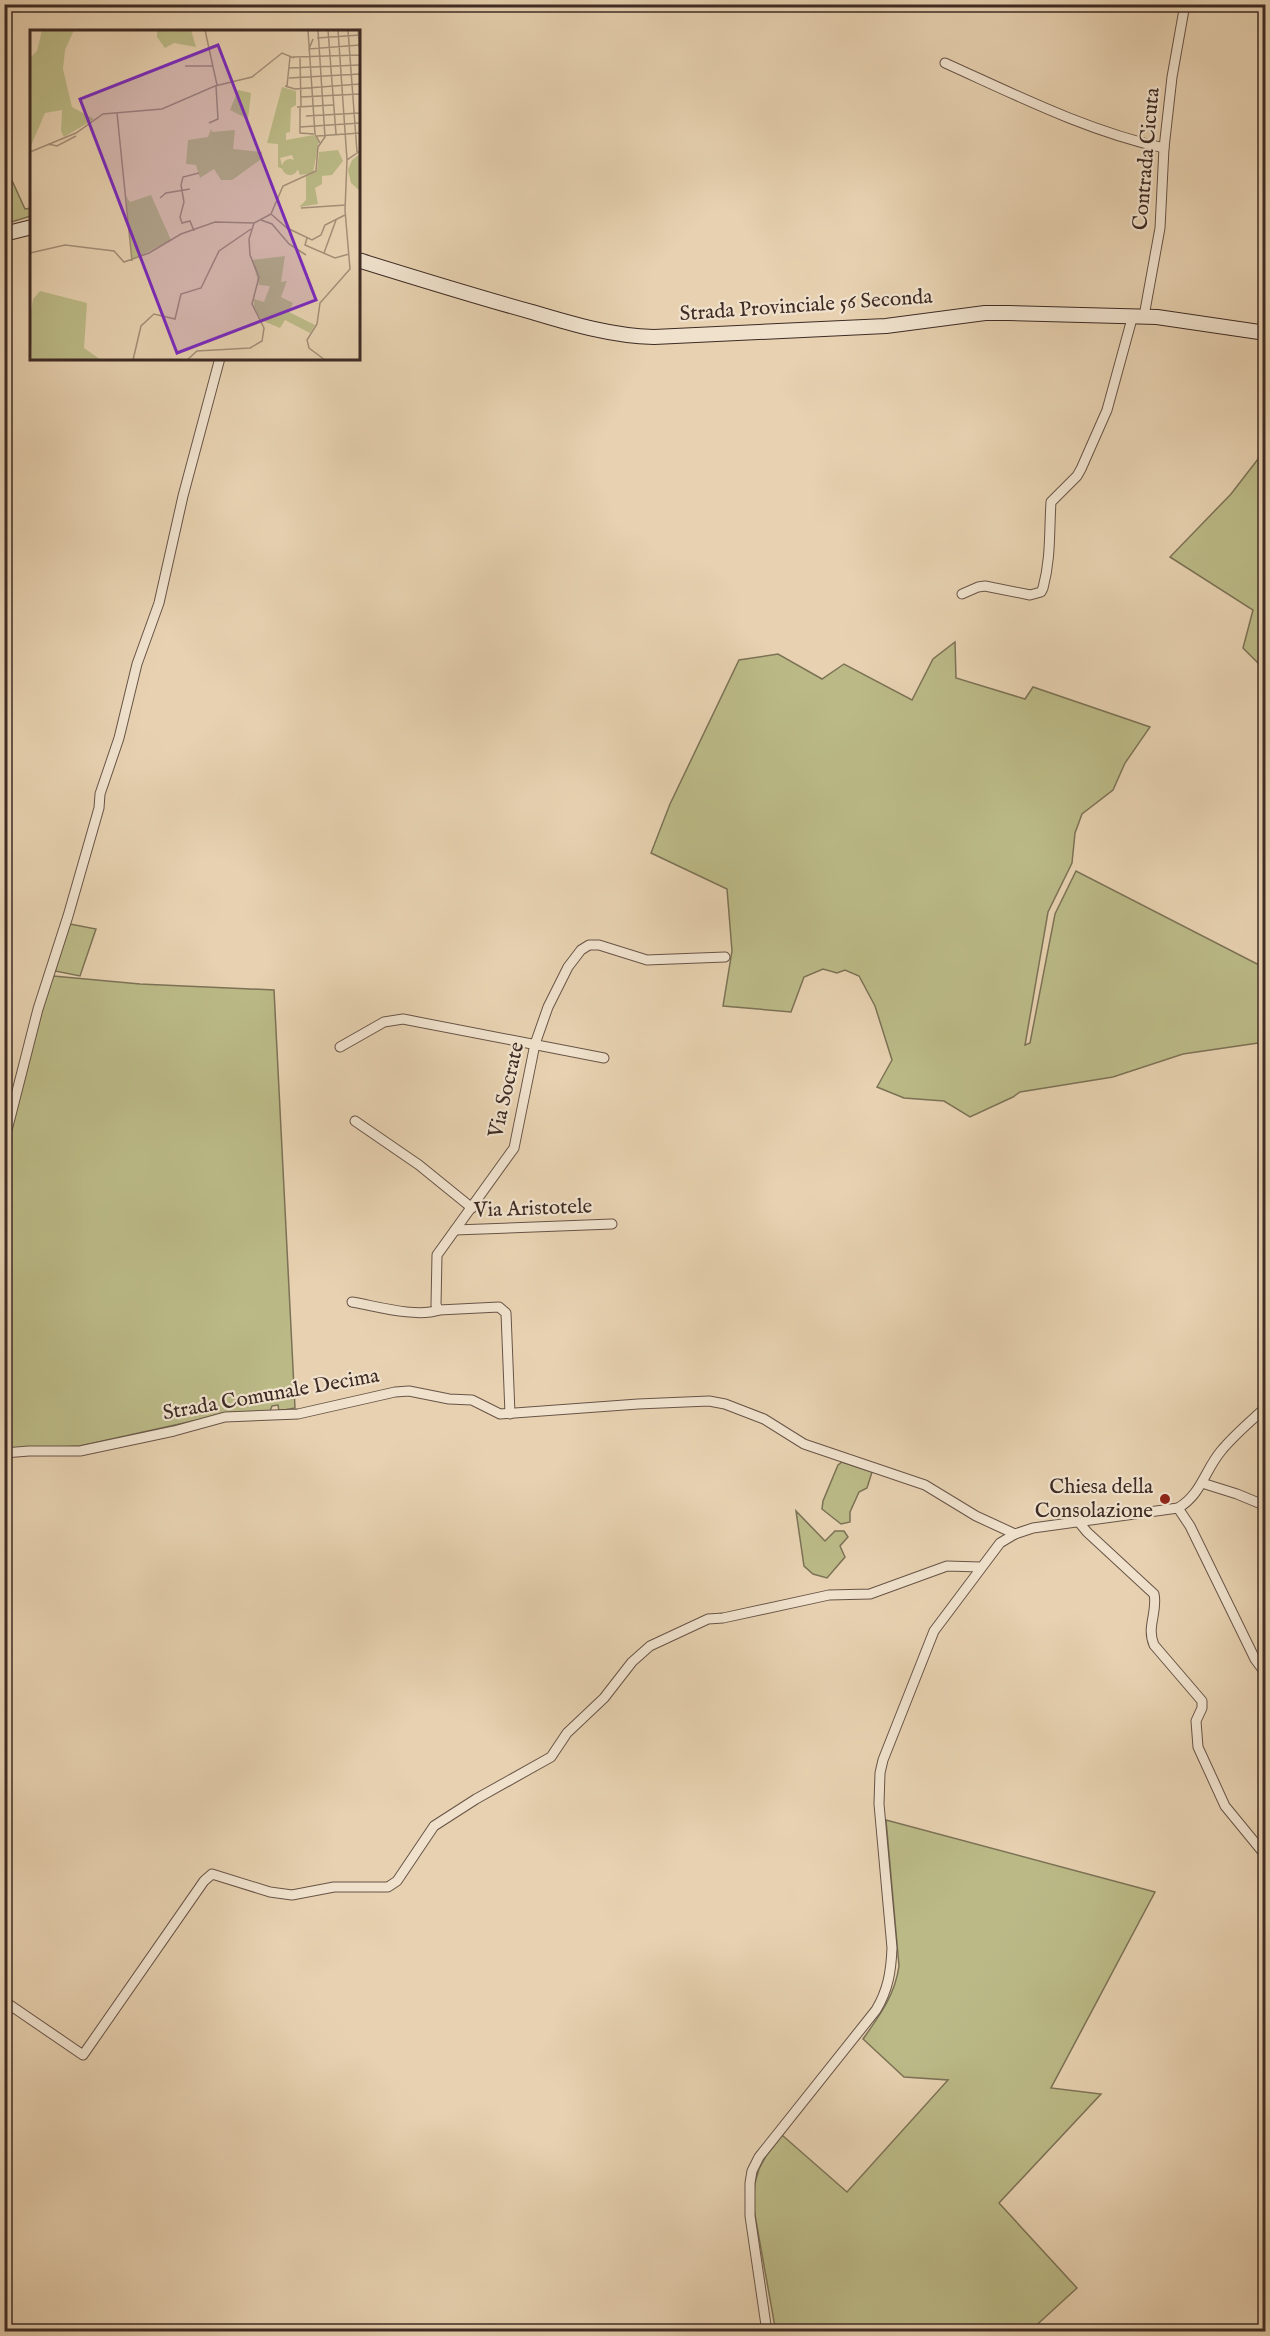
<svg xmlns="http://www.w3.org/2000/svg" width="1270" height="2336" font-family="'IM FELL English',serif">
  <style>
    .green { fill: #bbba87; stroke: #7c7256; stroke-width: 1.5 }
    .lines { fill: none; stroke-linecap: round; stroke-linejoin: round }
    .street-casing { stroke: #685447; stroke-width: 11 }
    .secondary-casing { stroke: #3e2b24; stroke-width: 16 }
    .street { stroke: #efe1cc; stroke-width: 9 }
    .secondary { stroke: #efe1cc; stroke-width: 14 }
    .poi-dot { fill: #8f2418; stroke: #efe1cc; stroke-width: 2 }
    .labels { text-anchor: middle; dominant-baseline: central; stroke-width: 4.5; stroke-linejoin: round; paint-order: stroke }
    .street-label { font-size: 21px; fill: #3e2b24; stroke: #efe1cc }
    .poi-label { font-size: 21px; fill: #3e2b24; stroke: #efe1cc; text-anchor: end }
    .inset-road { fill: none; stroke: #a38f78; stroke-width: 1.5 }
    .view { fill: #7b2cbf; fill-opacity: 0.15; stroke: #7b2cbf; stroke-width: 3 }
    .inset-edge { fill: none; stroke: #3e2b24; stroke-width: 3 }
  </style>
  <rect width="100%" height="100%" fill="#e7d1b0"/>
  <filter id="stains"><feTurbulence type="fractalNoise" baseFrequency=".00333" numOctaves="4"/><feColorMatrix values="0 0 0 0 .2 0 0 0 0 .09 0 0 0 0 .02 0 0 0 .5 -.17"/></filter>
  <radialGradient id="worn" r=".72"><stop offset=".6" stop-color="#630" stop-opacity="0"/><stop offset="1" stop-color="#630" stop-opacity=".3"/></radialGradient>
  <g class="green">
    <polygon points="4,163 25,209 32,208 31,216 5,224"/>
    <polygon points="1265,450 1265,670 1243,648 1253,610 1170,557 1231,494"/>
    <polygon points="955,642 956,678 1025,699 1033,687 1150,727 1125,763 1113,790 1082,814 1075,833 1072,863 1048,912 1025,1045 1030,1043 1055,914 1076,871 1265,968 1265,1033 1258,1043 1183,1054 1113,1077 1020,1092 1013,1097 970,1117 944,1101 904,1098 877,1087 892,1060 875,1006 859,976 845,970 837,973 823,969 804,977 791,1012 723,1006 732,951 727,889 651,853 670,804 739,660 778,654 822,679 844,664 912,700 933,659"/>
    <polygon points="70,924 96,929 80,976 55,971"/>
    <polygon points="53,976 140,984 274,990 295,1408 279,1411 278,1405 272,1406 270,1411 229,1413 80,1446 5,1450 5,1153 23,1084 30,1047"/>
    <polygon points="842,1462 872,1472 867,1488 859,1492 850,1512 850,1522 841,1524 822,1509 823,1501 838,1465"/>
    <polygon points="796,1511 825,1541 835,1531 844,1531 848,1537 840,1546 845,1557 827,1578 813,1574 804,1566"/>
    <path d="M886 1820 1155 1892 1051 2088 1101 2094 999 2203 1077 2288 1030 2331 780 2332 775 2327 753 2204 755 2183 759 2169 766 2156 782 2135 847 2192 948 2080 904 2077 863 2039C880 2015 895 1995 899 1966Z"/>
  </g>
  <g class="lines">
    <g class="street-casing">
      <g id="street">
        <path d="M945 63C1016 95 1087 131 1164 148"/>
        <polyline points="1144,316 1160,228 1164,148 1172,77 1185,4"/>
        <path d="M962 594 978 587 985 586 1030 595 1041 592 1043 588C1051 558 1049 533 1051 502L1077 476 1081 469 1107 410 1133 315"/>
        <polyline points="340,1047 384,1022 403,1019 604,1058"/>
        <polyline points="355,1121 419,1165 472,1208"/>
        <polyline points="4,1142 38,1009 68,916 99,808 100,794 119,738 137,664 159,603 183,496 220,358"/>
        <polyline points="455,1230 612,1224"/>
        <path d="M352 1302C376 1306 416 1318 439 1310"/>
        <polyline points="510,1414 506,1313 499,1307 439,1310 436,1305 437,1255 514,1148 535,1044 548,1007 568,967 581,950 589,945 599,945 647,960 725,957"/>
        <polyline points="4,1453 29,1451 80,1451 174,1431 225,1417 298,1414 395,1392 409,1391 449,1399 472,1400 500,1414 638,1404 709,1401 725,1404 764,1419 804,1444 925,1485 976,1516 1015,1534"/>
        <polyline points="1202,1483 1237,1494 1266,1506"/>
        <polyline points="1178,1508 1190,1526 1255,1659 1266,1674"/>
        <path d="M1078 1521 1087 1532 1154 1594C1158 1612 1146 1627 1154 1645L1202 1701V1708L1196 1721 1198 1747 1225 1806 1266 1856"/>
        <polyline points="4,2001 83,2055 204,1881 212,1874 270,1892 292,1895 334,1887 388,1887 397,1881 434,1826 476,1799 551,1757 567,1733 604,1698 632,1662 650,1646 708,1619 723,1618 829,1595 870,1594 947,1566 980,1567"/>
        <path d="M767 2332 750 2216V2183L752 2171 759 2157 876 2010C888 1990 891 1972 892 1948L879 1804 880 1773 883 1760 934 1631 1000 1543 1015 1534 1033 1528 1178 1508C1201 1495 1205 1470 1221 1451 1234 1435 1251 1421 1266 1407"/>
      </g>
    </g>
    <g class="secondary-casing">
      <g id="secondary">
        <polyline points="4,234 32,227"/>
        <path d="M358 260C416 278 474 296 532 312 572 324 612 336 654 337L886 326 985 313H1008L1157 317 1266 333"/>
      </g>
    </g>
    <use href="#street" class="street"/>
    <use href="#secondary" class="secondary"/>
  </g>
  <circle class="poi-dot" cx="1165" cy="1499" r="6"/>
  <g class="labels">
    <g class="street-label">
      <text transform="translate(1147 159) rotate(-85)">Contrada Cicuta</text>
      <text transform="translate(806 306) rotate(-4)">Strada Provinciale 56 Seconda</text>
      <text transform="translate(507 1090) rotate(-77)">Via Socrate</text>
      <text transform="translate(533 1209) rotate(-2)">Via Aristotele</text>
      <text transform="translate(271 1395) rotate(-10)">Strada Comunale Decima</text>
    </g>
    <g class="poi-label">
      <text x="1153" y="1487">Chiesa della<tspan x="1153" dy="24">Consolazione</tspan></text>
    </g>
  </g>
  <g transform="translate(30 30)">
    <rect width="330" height="330" fill="#e7d1b0"/>
    <path d="M12 0H44L35 20 33 39 42 77 64 89 34 107 31 101 32 80 15 83 0 118V28L7 21ZM127 0H161L166 17 144 13 135 18 127 7ZM252 57 266 61V75L261 78 260 102 256 103V110L284 105 289 111 283 143 270 145 262 125 250 128 253 139 248 137V114L237 113ZM208 60 221 63 218 89 200 80ZM181 99 182 102 205 100 203 119 232 122 230 130 202 150H191L184 139 170 148 166 135 156 134 158 110 178 107ZM308 120 313 131 302 145 292 146V154L285 158 288 174 269 177 276 170V146L287 141 289 122ZM330 124V161L321 153 318 140 322 130ZM252 137a8 8 0 1 1 16 0a8 8 0 1 1-16 0ZM121 165 141 210 102 230 96 166 100 172ZM255 226 251 252 257 251 251 267 263 273 259 282 285 295 280 303 255 290 250 298 231 290 224 277V269L234 272 240 256 229 255 222 230ZM10 261 57 273 54 318 71 330H2L0 289 3 269Z" fill="#bbba87"/>
    <path class="inset-road" d="M175 0 187 55M278 0 285 104 290 113M298 0 306 104M308 0 317 130M318 0 327 122M328 0 330 26M287 8 330 5M283 9 279 19 330 15M263 27 330 25M270 28 271 76M155 36H183M259 38 330 35M259 48 330 44M255 56 265 59 330 54M257 56 260 27M271 67 330 64M267 77 303 75M270 77V103L284 104M87 83 102 231M276 86 330 83M179 93 188 89 186 56M270 97 330 93M287 106 330 103M18 114 27 116 46 106M0 122 46 103 73 84 132 79 185 56 222 47 252 23 264 28M130 168 136 163 160 159M271 178 316 175M241 184 253 156 286 141 288 117 295 107 288 0M241 184 257 198 282 210 291 205 295 195 315 185M231 190 242 194 259 214 276 225M164 201 160 191 152 193 150 187 154 172 151 155 153 147 169 143M277 208 275 215 305 228 319 224M0 223 35 215 84 221 94 232 119 223 151 204 185 192 224 193M294 223 306 190M103 330 111 296 124 284 145 289 151 264 171 258 189 221 221 199M157 330 167 321 220 318 232 311 234 298 222 274 229 247 220 225 219 209 224 193 241 184M295 330 279 318 277 310 287 294 290 273 320 239 315 180 317 130 330 121"/>
    <path class="view" d="M188 15 286 270 147 323 50 69Z"/>
    <rect width="330" height="330" class="inset-edge"/>
  </g>
  <rect width="1270" height="2336" fill="none" stroke="#e7d1b0" stroke-width="24"/>
  <rect x="6" y="6" width="1258" height="2324" fill="none" stroke="#3e2b24" stroke-width="3"/>
  <rect x="12" y="12" width="1246" height="2312" fill="none" stroke="#3e2b24" stroke-width="1.5"/>
  <rect width="100%" height="100%" filter="url(#stains)"/>
  <rect width="100%" height="100%" fill="url(#worn)"/>
</svg>
